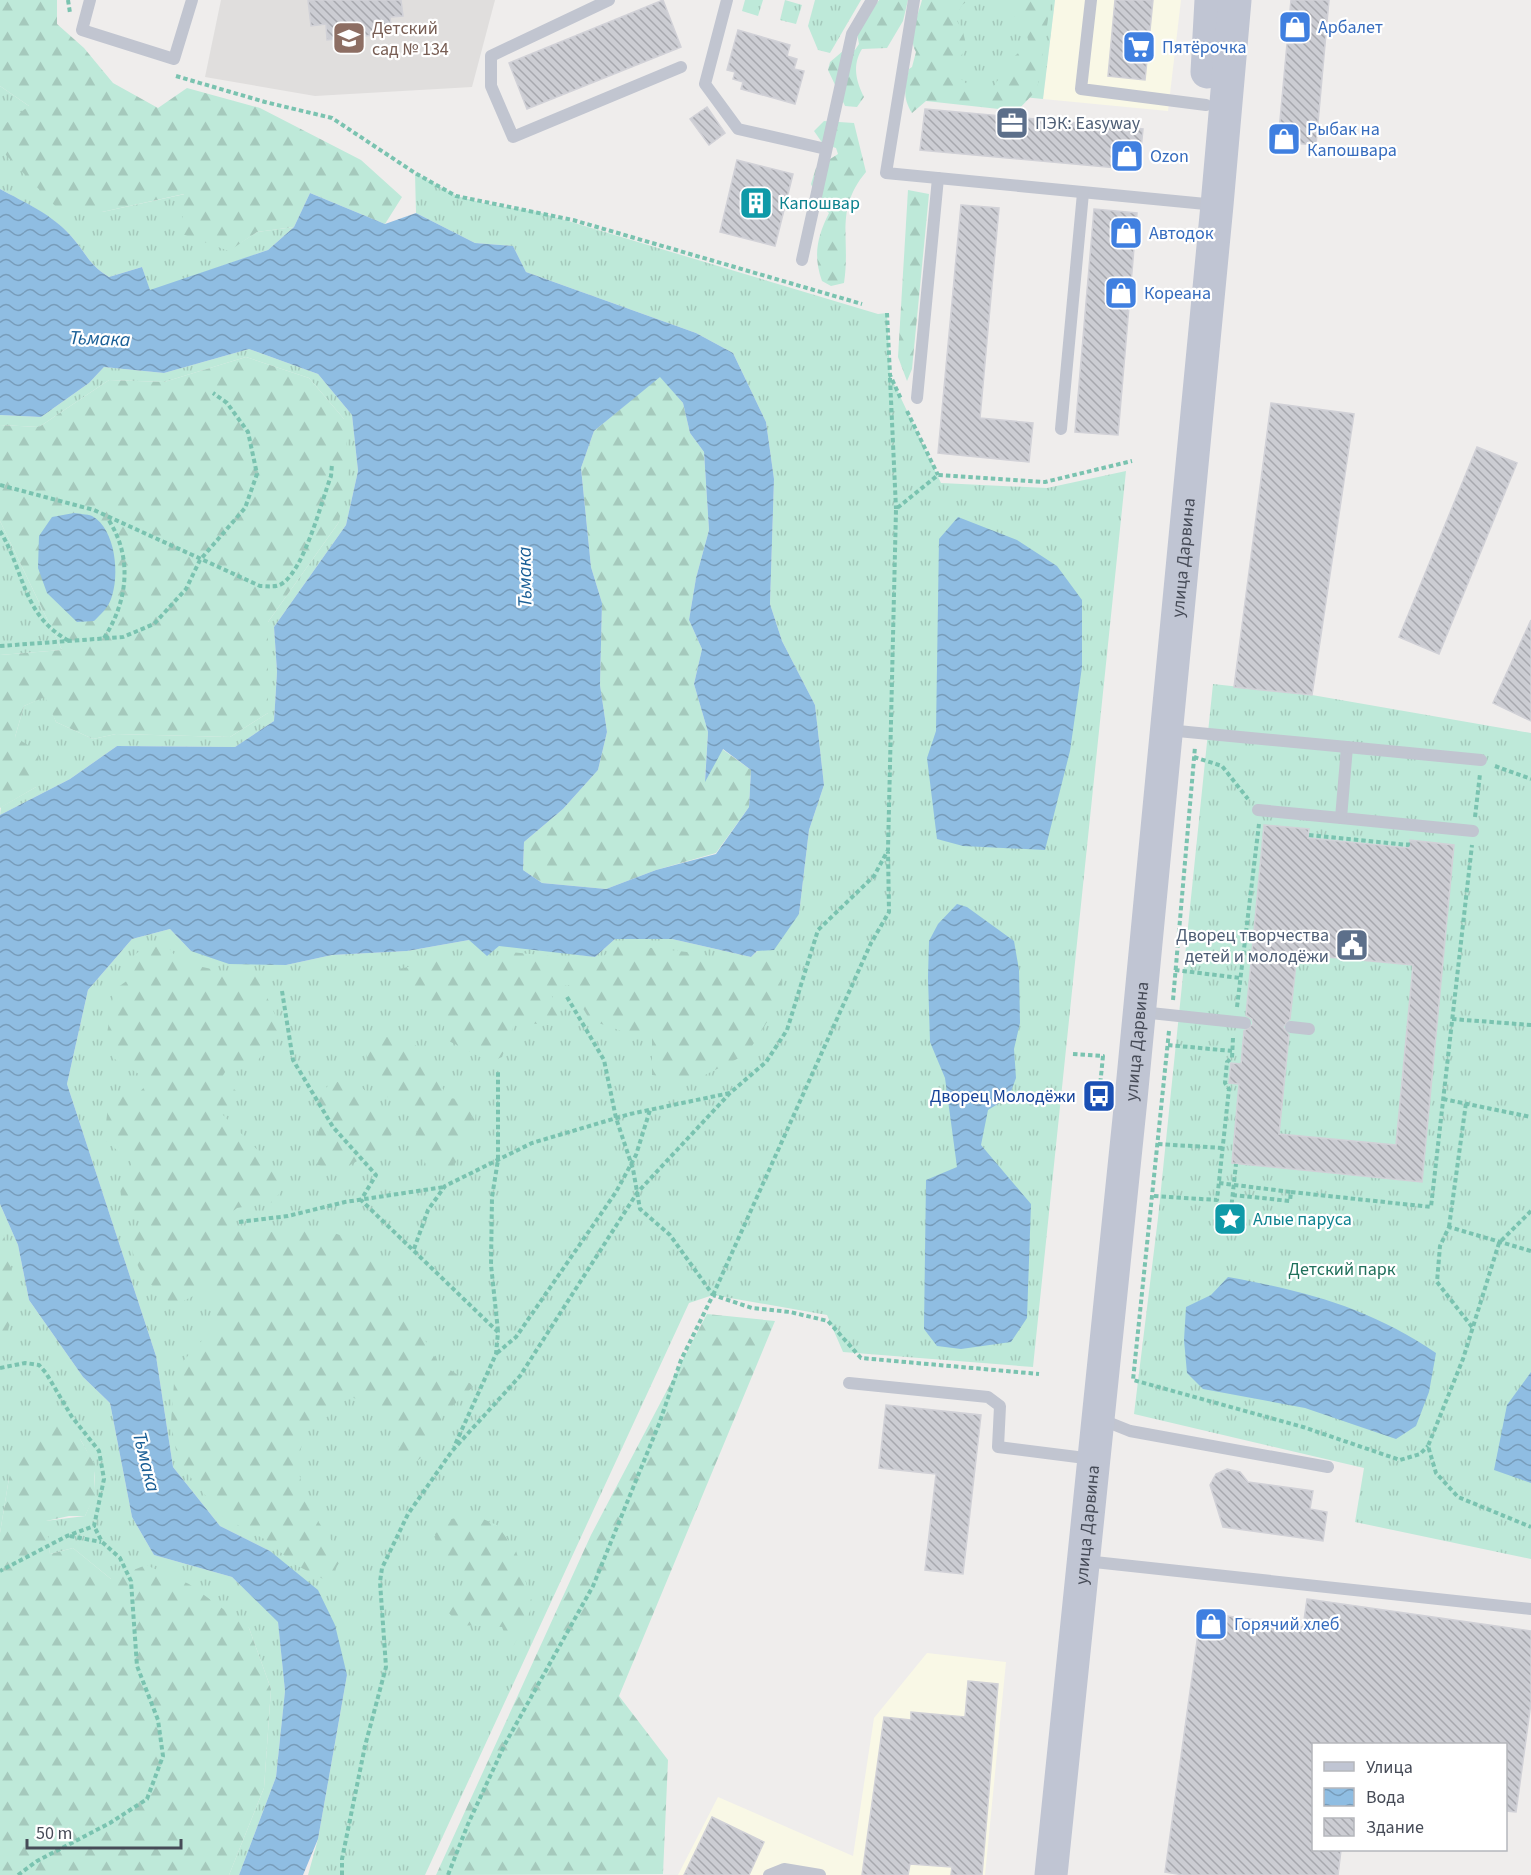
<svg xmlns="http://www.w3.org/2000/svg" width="1531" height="1875" font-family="'Source Sans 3',sans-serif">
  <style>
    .commercial { fill: #f9f8e6 }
    .education { fill: #e0dedd }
    .grass { fill: url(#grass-tufts) }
    .forest { fill: url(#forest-firs) }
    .water { fill: url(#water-waves); fill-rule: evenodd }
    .building { fill: url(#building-back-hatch); stroke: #d1d1d7; stroke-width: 1.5; fill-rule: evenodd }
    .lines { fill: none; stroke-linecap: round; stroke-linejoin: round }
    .path { stroke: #7ac3b0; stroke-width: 4; stroke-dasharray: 4.5 3; stroke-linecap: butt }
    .service { stroke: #c1c5d0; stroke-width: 12 }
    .secondary { stroke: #c0c5d3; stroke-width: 33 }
    .labels { text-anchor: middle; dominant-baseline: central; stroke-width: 4.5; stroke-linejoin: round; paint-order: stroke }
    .shop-label { font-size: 18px; fill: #366cbe; stroke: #fff; text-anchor: start }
    .education-label { font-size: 18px; fill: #785e54; stroke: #fff; text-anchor: start }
    .service-label { font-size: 18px; fill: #4e5e75; stroke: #fff; text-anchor: start }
    .culture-label { font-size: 18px; fill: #0d838f; stroke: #fff; text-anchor: start }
    .street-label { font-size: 18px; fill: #464b57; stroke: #fff }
    .transit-label { font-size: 18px; fill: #164399; stroke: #fff; text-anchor: end }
    .park-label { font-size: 18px; fill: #20705b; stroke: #fff }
    .water-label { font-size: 20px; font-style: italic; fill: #1a5f96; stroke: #fff }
  </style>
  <defs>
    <pattern id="grass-tufts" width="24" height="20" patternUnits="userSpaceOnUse" patternTransform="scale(1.5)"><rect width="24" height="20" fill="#bee9d9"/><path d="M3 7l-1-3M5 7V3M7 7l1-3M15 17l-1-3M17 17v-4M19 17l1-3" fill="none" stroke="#a5c9bc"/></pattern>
    <pattern id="forest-firs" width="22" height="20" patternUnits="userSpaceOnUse" patternTransform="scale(1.5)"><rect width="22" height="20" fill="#bee9d9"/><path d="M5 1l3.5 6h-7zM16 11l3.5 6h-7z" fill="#a5c9bc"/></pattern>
    <pattern id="water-waves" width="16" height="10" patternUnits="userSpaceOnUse" patternTransform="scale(1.5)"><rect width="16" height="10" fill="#8fbde2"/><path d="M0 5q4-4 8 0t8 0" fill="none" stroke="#779cba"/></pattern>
    <pattern id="building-back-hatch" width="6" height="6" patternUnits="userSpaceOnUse" patternTransform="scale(1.5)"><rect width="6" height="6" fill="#cccdd3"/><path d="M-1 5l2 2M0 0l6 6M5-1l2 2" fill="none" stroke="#a7a8ae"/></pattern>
  </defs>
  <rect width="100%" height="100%" fill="#efedec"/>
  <g class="commercial">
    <polygon points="1055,0 1181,0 1168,111 1043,99"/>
    <polygon points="927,1653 1006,1662 985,1875 678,1875 718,1797 853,1856 874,1718"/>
  </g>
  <polygon class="education" points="221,0 495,0 472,87 315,96 205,77"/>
  <g class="grass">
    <polygon points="745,0 763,0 758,16 742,11"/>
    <polygon points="785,0 802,5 796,24 780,20"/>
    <polygon points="815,0 861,0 830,53 818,50 808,26"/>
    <polygon points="929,0 1055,0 1043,99 917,86"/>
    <path d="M0 86 29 106 102 212 185 194 229 250 257 232 294 227 268 250 150 291 142 267 109 277C88 264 87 254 71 236 53 216 24 202 0 189Z"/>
    <polygon points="415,173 457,196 486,204 538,212 878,314 887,313 890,375 941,483 1047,488 1126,471 1033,1367 843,1352 827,1315 713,1295 689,1303 425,1875 308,1875 318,1839 347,1675 270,1551 220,1526 173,1467 156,1356 67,1084 88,990 132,939 170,929 191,951 286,965 332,955 407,951 469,940 595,957 615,939 672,939 751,957 799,914 809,830 824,785 815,705 782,641 770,604 774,479 766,422 733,353 696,333 526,272 513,246 475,243 416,213"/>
    <polygon points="249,349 318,374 352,415 358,471 346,525 274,627 277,672 274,721 235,747 117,746 70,779 0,815 1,807 36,787 15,737 24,706 46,696 56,722 93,739 116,734 230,737 268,713 268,622 339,522 344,419 309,378 246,357 164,382 109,380 39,427 0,425 0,415 41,417 89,383 104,367 164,373"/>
    <polygon points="0,521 62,650 0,655"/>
    <polygon points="1213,684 1312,695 1531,733 1531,1559 1355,1522 1364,1468 1134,1414 1158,1218"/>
    <path d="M0 1204 18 1245 29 1300 83 1377 110 1403 132 1517 154 1555 232 1577 278 1621 285 1691 276 1777 239 1875H229L264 1788 271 1689 249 1628 111 1579 73 1548 50 1554 45 1521 85 1516C100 1485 98 1469 80 1439L9 1478 0 1533Z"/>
  </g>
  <g class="forest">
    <polygon points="0,0 57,0 57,24 84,48 113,83 158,108 187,88 260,108 361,160 402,197 385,224 310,193 294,227 257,232 229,251 182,234 184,194 102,212 58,209 5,154 1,127 29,106 0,86"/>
    <path d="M879 0H908L903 21 887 48 862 49C852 65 856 81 864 97L857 107 845 106 828 70 830 62 843 51 855 50 859 44 857 33Z"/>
    <path d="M922 0H969L962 5 955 17 963 32 967 48 944 77 960 78 969 86H994C1004 73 1011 50 1030 49 1027 32 1024 23 1009 12V3L1012 0H1051L1037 90 1017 111 926 101 912 113C902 97 905 86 909 69L912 67 916 52C907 37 918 16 922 0Z"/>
    <path d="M824 121 854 123 866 172C834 210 851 238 844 283L831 286 822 281C813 256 817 237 829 213L820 205 811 184 816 168 838 154 836 148 823 144 814 131Z"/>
    <polygon points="908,190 929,194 912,369 907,381 898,357"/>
    <polygon points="246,357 309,378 344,419 349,467 339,522 268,622 268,713 230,737 116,734 93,739 56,722 45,697 24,706 15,737 39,752 36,787 0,808 0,655 62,650 0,521 0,425 39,427 109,380 164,382"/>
    <polygon points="660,376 683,403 690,433 704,452 709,530 696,578 689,620 702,649 694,684 708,732 705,780 722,749 751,770 749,807 716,853 656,870 606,889 542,883 523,870 524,842 563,809 598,770 607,732 600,685 602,603 591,567 581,468 594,431"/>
    <polygon points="618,944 687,952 751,964 774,957 781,962 782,982 774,1011 747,1054 689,1083 652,1075 652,1035 633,1035 590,1020 569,985 549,988 559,1016 549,1025 515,1022 502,1057 490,1062 443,1038 447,1003 420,1006 399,969 468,954 485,968 501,951 598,961"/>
    <path d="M145 946 168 947 180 962 225 972 256 973 281 1028 256 1063 232 1061 222 1077 237 1092 222 1114 288 1181 273 1202 237 1208 224 1219 244 1235C271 1232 310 1226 337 1234 360 1242 381 1258 401 1271L391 1300 406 1307 437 1361 474 1386 443 1415 431 1450 408 1468 396 1454 403 1432 381 1414 344 1392 330 1416 307 1422 297 1466 308 1507 343 1557 327 1581 292 1563 270 1542 224 1518 178 1462 171 1422 175 1370 218 1323 212 1286 174 1306C147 1282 135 1272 129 1235L142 1223 122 1206 120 1187 132 1163 104 1139 108 1107 121 1095 135 1097 150 1081 113 1058 107 1034 114 990 128 980 121 967Z"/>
    <path d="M378 1036C387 1037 398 1037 406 1040 430 1049 439 1077 446 1098L476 1100 475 1123 453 1168 426 1165 415 1137 419 1122C388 1099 368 1087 366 1045Z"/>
    <polygon points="352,1078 397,1122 388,1143 340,1171 317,1165 311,1153 320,1126 310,1112 329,1084"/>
    <path d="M0 1226C11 1250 24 1321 0 1340Z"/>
    <polygon points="707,1314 775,1321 619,1696 668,1760 663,1874 436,1875 591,1535"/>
    <polygon points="53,1422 80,1439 94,1463 95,1495 85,1516 69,1516 46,1521 50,1554 73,1548 111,1579 146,1565 189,1584 249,1628 271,1689 264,1788 229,1875 0,1875 0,1533 9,1478 21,1441"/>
    <polygon points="474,1515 497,1525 516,1551 533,1605 511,1651 502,1627 459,1625 449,1613 461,1594 471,1588 463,1569 438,1554 435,1534 451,1519"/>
  </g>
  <g class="water">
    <path d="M0 189C24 202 53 215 71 236 87 254 88 264 109 277L142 267 150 290 268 250 294 227 310 193 385 224 416 213 475 243 513 246 526 272 696 333 733 353 766 422 774 479 770 604 782 641 815 705 824 785 809 830 799 914 774 950 757 951 751 957 672 939H615L595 957 499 946 487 956 469 940 407 951 332 955 286 965 229 964 191 951 170 929 132 939 88 990 67 1084 156 1356 173 1467 220 1526 270 1551 318 1590 335 1625 347 1675 318 1839 303 1875H239L276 1777 285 1691 278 1622 232 1577 154 1555 132 1517 110 1403 83 1377 29 1300 18 1245 0 1204V815L70 779 117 746 235 747 274 721 277 672 274 627 346 525 358 471 352 415 318 374 249 349 164 373 104 367 89 383 41 417 0 415ZM660 377 683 403 690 433 704 452 709 530 696 578 689 620 702 649 694 684 708 732 705 782 723 749 751 770 749 807 716 854 656 870 606 889 542 883 523 870 524 842 563 809 598 770 607 732 600 685 602 603 591 567 581 468 594 431Z"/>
    <path d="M74 513C79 514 87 514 92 516 116 529 120 576 111 599 108 608 100 615 94 621L77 622 47 593 38 568 39 536 52 517Z"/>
    <polygon points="958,517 1017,540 1057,566 1082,600 1082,667 1070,751 1045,850 963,846 937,839 927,758 936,731 939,539"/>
    <polygon points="957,904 967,907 1014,941 1019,970 1020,1023 1014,1049 1016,1078 1009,1097 988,1110 981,1145 1031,1204 1027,1318 1011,1342 961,1349 937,1346 924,1329 926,1180 957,1167 945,1078 930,1042 928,977 929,941 938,924"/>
    <path d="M1228 1277C1306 1291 1370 1308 1436 1353L1429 1392 1416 1426 1396 1439 1305 1408 1203 1389 1187 1373 1184 1340 1186 1307 1211 1295Z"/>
    <polygon points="1531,1372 1531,1483 1494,1470 1507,1405"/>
  </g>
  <g class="building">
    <polygon points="308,0 401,0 403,16 390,17 392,33 327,40 326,24 311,26"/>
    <polygon points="663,0 681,47 527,109 509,63"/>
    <polygon points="1115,0 1153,0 1145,80 1108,76"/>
    <polygon points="1291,0 1329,0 1316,145 1278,142"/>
    <polygon points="738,30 790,45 787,56 797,59 794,69 804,71 795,104 741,89 743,82 733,79 735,72 727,70"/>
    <polygon points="707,107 725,133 709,145 690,119"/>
    <polygon points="925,109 1143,129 1139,170 920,150"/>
    <polygon points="737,160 793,174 775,246 720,232"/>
    <polygon points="961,205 999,208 980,418 1033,423 1029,462 938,453"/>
    <polygon points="1094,209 1137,213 1118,435 1075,432"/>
    <polygon points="1271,403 1354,414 1312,695 1234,687"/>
    <polygon points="1477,447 1517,463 1439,654 1399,637"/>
    <polygon points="1531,620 1531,721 1493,703"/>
    <path d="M1264 825 1309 829 1308 838 1409 848 1410 840 1454 845 1422 1182 1232 1163 1239 1084 1229 1083 1231 1063 1241 1064 1244 1031 1253 1024 1252 1019 1246 1015ZM1297 954 1413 965 1396 1145 1279 1134 1289 1035 1283 1027 1290 1019Z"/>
    <polygon points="886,1405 981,1415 963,1574 925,1570 936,1474 879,1468"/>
    <polygon points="1227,1469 1240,1472 1248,1482 1313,1491 1310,1509 1327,1512 1323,1541 1223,1527 1210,1485 1216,1474"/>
    <polygon points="1307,1599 1531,1631 1531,1703 1516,1812 1506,1811 1506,1744 1314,1744 1314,1850 1341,1850 1338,1875 1184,1875 1165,1872 1201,1612 1303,1627"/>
    <polygon points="968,1681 998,1684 982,1875 951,1875 952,1867 910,1864 908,1875 862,1875 884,1717 911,1720 911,1712 965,1717"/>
    <polygon points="712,1817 764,1842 749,1875 684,1875"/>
  </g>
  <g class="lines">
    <g class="path">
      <polyline points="68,0 70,13"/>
      <polyline points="176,76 265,102 332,118 415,173 456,196 573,220 862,304"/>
      <polyline points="887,313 890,375 901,399"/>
      <polyline points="890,378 896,509"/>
      <polyline points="907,411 938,475"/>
      <path d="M0 485 94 510 260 586C269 586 276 588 283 583 305 567 321 503 331 476L332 464"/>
      <path d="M0 531C25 572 22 615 69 641"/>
      <path d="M104 638C128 601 133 557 108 519"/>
      <polyline points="0,646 123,637 154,624 186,589 200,560 245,508 257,474 248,432 227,403 213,393"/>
      <polyline points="1194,757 1222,766 1248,799"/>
      <polyline points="1495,766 1531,779"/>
      <polyline points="1475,817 1480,774"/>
      <polyline points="1309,835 1408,845 1408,842"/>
      <polyline points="1175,970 1240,978"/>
      <polyline points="282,991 293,1060 333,1127 376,1175 361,1200 498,1332 496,1354 454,1447"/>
      <polyline points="567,997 604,1060 616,1118 633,1169 640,1209 670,1235 713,1295"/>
      <polyline points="1173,1000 1195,747"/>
      <polyline points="1237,1007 1259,824"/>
      <polyline points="1452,1019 1531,1025"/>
      <polyline points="1169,1031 1133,1380 1303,1427 1400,1460 1420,1454 1428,1446"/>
      <polyline points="1168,1045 1232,1051"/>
      <polyline points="1073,1054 1103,1056 1099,1096"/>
      <polyline points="1443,1099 1531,1117"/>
      <polyline points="1158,1144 1223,1148"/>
      <polyline points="1219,1183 1291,1192 1290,1201 1233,1195"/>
      <polyline points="1291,1192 1431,1207 1472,845"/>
      <polyline points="1154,1196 1217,1200 1229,1089 1225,1083 1227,1062 1232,1058 1233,1038"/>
      <polyline points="1531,1211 1499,1243 1463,1359 1428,1446 1436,1473 1458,1497 1531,1527"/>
      <polyline points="1230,1219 1236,1164"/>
      <polyline points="239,1222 288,1216 345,1202 444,1187"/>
      <polyline points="1449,1227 1466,1103"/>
      <polyline points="414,1249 428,1210 445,1186 532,1143 630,1114 730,1093"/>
      <polyline points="713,1295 871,943 889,912 888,852"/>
      <polyline points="1472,1327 1437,1282 1440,1246 1449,1227 1531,1251"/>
      <polyline points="498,1331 491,1265 492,1197 498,1160 498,1070"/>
      <polyline points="497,1353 516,1337 616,1192 636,1155 650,1110"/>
      <polyline points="0,1368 25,1363 39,1365 46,1373 72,1417 99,1451 104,1479 94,1526 67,1536 0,1571"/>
      <polyline points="70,1536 101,1542"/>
      <polyline points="18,1875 37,1861 110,1823 147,1799 163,1756 158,1720 137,1666 131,1581 120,1558 102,1542 94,1526"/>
      <polyline points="342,1875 342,1859 365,1746 386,1667 380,1582 382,1568 408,1514 452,1451 520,1376 637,1193 730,1093 766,1062 787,1030 818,930 874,876 888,850 896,509 938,475 1045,482 1132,461"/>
      <polyline points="448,1875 468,1824 505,1744 593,1586 659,1424 681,1360 713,1295 752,1308 790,1312 828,1321 861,1358 1039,1374"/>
    </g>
    <g class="service">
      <polyline points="90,0 82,30 174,59 192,0"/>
      <polyline points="609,0 491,56 491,86 513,137 681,67"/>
      <polyline points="727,0 705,84 738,129 826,149"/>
      <polyline points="914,0 886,173 1216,205"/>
      <polyline points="1091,0 1081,89 1206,105"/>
      <polyline points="802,260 852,34 872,0"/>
      <polyline points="917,398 938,178"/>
      <polyline points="1061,429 1083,193"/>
      <polyline points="1167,730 1347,747 1341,818 1473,831"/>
      <polyline points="1347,747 1481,760"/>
      <polyline points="1258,810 1341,818"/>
      <polyline points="1141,1012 1245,1023"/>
      <polyline points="1291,1027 1309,1029"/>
      <polyline points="849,1383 988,1397 1000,1406 998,1447 1093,1459"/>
      <polyline points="1100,1419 1130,1431 1328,1467"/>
      <polyline points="1085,1561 1531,1609"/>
      <polyline points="769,1875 784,1869 820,1875"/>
    </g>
    <g class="secondary">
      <polyline points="1207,72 1211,0"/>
      <path id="s1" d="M1051 1875 1131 1099 1217 205 1235 0"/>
    </g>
  </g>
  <defs>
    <g id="shop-square" transform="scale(1.725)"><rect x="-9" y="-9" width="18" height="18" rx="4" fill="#3f7fe0" stroke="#fff"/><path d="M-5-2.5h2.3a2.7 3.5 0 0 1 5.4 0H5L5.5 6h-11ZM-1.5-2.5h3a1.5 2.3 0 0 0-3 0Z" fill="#fff"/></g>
    <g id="school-square" transform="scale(1.725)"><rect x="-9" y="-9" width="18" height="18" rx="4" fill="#8d6e63" stroke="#fff"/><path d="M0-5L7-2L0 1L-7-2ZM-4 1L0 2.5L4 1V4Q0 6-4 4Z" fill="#fff"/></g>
    <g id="supermarket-square" transform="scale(1.725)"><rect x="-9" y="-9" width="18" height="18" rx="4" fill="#3f7fe0" stroke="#fff"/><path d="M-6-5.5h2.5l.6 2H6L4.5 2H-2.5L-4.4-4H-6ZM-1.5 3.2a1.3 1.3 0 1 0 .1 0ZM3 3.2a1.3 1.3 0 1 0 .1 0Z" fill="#fff"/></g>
    <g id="office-square" transform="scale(1.725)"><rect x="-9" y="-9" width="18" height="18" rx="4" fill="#5c6f8a" stroke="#fff"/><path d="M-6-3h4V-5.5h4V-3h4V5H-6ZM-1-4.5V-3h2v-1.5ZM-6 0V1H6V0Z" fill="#fff"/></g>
    <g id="building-square" transform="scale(1.725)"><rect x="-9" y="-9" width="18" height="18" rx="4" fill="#0f9aa8" stroke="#fff"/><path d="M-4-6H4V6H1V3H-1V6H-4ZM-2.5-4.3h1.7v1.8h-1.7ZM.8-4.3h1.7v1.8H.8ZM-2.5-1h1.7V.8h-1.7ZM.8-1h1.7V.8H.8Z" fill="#fff"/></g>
    <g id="civic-square" transform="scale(1.725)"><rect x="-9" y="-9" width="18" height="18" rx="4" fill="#5c6f8a" stroke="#fff"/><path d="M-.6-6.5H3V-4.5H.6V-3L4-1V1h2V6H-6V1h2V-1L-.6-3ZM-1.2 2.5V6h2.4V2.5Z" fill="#fff"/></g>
    <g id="bus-square" transform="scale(1.725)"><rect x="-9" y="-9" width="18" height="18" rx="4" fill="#1a4fb4" stroke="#fff"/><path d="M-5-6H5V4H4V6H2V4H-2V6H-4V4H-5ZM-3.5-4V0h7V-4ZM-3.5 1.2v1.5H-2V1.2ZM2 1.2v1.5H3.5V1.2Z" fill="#fff"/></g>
    <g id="sight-square" transform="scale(1.725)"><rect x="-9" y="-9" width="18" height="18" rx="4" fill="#0f9aa8" stroke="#fff"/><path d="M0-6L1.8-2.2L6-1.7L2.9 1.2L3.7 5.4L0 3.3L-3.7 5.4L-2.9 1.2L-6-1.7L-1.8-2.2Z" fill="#fff"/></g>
  </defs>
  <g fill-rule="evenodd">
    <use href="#shop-square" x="1295" y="27"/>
    <use href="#school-square" x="349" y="38"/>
    <use href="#supermarket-square" x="1139" y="47"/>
    <use href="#office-square" x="1012" y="123"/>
    <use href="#shop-square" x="1284" y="139"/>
    <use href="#shop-square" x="1127" y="156"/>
    <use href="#building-square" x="756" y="203"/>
    <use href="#shop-square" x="1126" y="233"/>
    <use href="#shop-square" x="1121" y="293"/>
    <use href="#civic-square" x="1352" y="945"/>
    <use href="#bus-square" x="1099" y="1096"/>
    <use href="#sight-square" x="1230" y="1219"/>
    <use href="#shop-square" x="1211" y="1624"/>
  </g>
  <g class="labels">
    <g class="shop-label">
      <text x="1318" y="27">Арбалет</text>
      <text x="1162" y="47">Пятёрочка</text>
      <text x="1307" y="129">Рыбак на<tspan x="1307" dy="21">Капошвара</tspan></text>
      <text x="1150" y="156">Ozon</text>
      <text x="1149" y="233">Автодок</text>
      <text x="1144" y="293">Кореана</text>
      <text x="1234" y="1624">Горячий хлеб</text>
    </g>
    <g class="education-label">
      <text x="372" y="28">Детский<tspan x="372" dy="21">сад № 134</tspan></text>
    </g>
    <g class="service-label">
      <text x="1035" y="123">ПЭК: Easyway</text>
      <text x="1329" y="935" text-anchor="end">Дворец творчества<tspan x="1329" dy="21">детей и молодёжи</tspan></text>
    </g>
    <g class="culture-label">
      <text x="779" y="203">Капошвар</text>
      <text x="1253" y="1219">Алые паруса</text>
    </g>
    <g class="street-label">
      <text stroke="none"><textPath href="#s1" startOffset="1324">улица Дарвина</textPath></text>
      <text stroke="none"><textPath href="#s1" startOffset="838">улица Дарвина</textPath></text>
      <text stroke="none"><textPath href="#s1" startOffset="352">улица Дарвина</textPath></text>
    </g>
    <g class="transit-label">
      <text x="1076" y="1096">Дворец Молодёжи</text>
    </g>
    <g class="park-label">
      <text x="1342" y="1269">Детский парк</text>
    </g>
    <g class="water-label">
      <text transform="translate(100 339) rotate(2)">Тьмака</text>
      <text transform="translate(525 577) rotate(-91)">Тьмака</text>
      <text transform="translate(146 1462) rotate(76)">Тьмака</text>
    </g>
  </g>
  <rect x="1312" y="1743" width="195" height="108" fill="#ffffff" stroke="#b5b7bc" stroke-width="1.5"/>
  <rect x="1324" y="1762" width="30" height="9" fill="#c0c5d3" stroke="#b5b7bc" stroke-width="1.5"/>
  <text x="1366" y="1773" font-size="18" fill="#464b57">Улица</text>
  <rect x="1324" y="1788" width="30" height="18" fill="url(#water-waves)" stroke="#b5b7bc" stroke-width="1.5"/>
  <text x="1366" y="1803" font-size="18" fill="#464b57">Вода</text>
  <rect x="1324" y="1818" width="30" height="18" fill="url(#building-back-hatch)" stroke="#b5b7bc" stroke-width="1.5"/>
  <text x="1366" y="1833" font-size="18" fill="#464b57">Здание</text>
  <path d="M27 1839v9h154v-9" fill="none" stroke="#464b57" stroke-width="3"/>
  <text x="36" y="1839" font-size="18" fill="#464b57" stroke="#ffffff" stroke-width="4.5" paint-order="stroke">50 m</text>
</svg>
